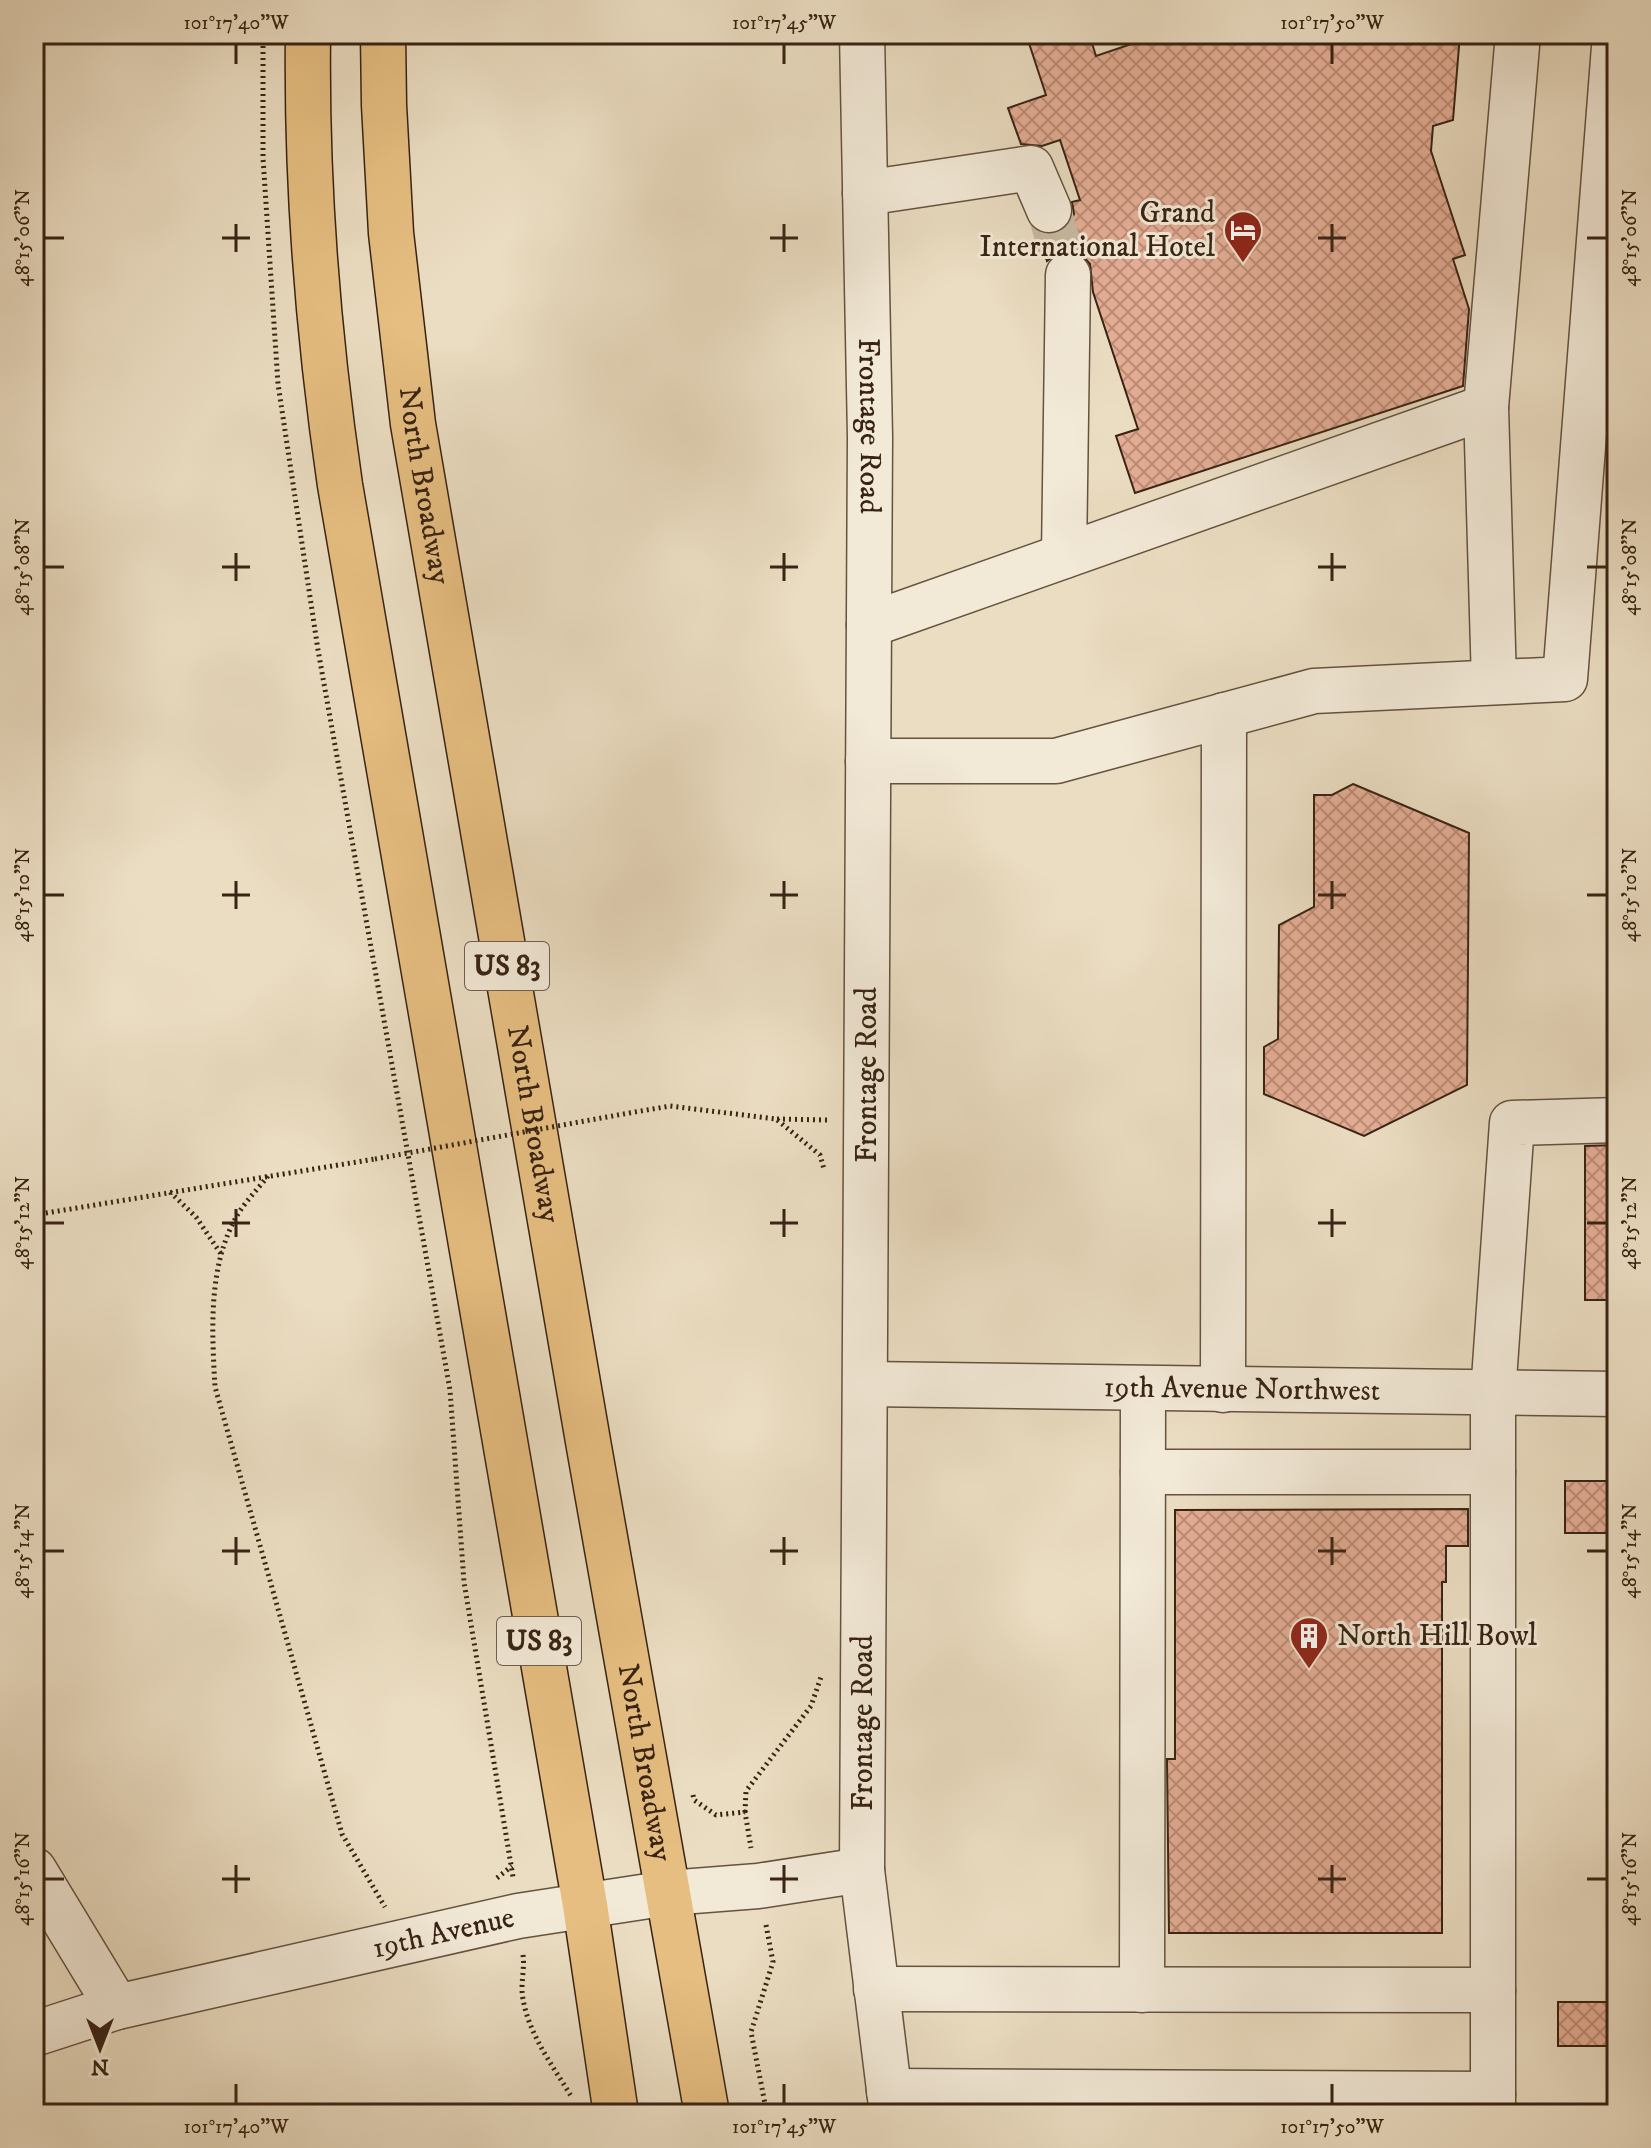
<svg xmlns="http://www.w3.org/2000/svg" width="1651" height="2148" font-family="'IM FELL DW Pica',serif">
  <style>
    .building { fill: url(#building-cross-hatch); stroke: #382313; stroke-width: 2 }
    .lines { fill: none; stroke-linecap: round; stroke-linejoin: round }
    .minor-tunnel { stroke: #c7b89f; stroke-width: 44; stroke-dasharray: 44 22; stroke-linecap: butt }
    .minor-casing { stroke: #65523f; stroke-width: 47 }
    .major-casing { stroke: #382313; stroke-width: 47 }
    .path { stroke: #382313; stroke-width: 5; stroke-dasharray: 2 4; stroke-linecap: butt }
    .minor { stroke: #f2e9d7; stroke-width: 44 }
    .major { stroke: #e6be81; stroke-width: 44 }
    .path-bridge { stroke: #382313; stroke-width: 5; stroke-dasharray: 2 4; stroke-linecap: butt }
    .ticks { fill: none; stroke: #382313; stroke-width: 3 }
    .labels { text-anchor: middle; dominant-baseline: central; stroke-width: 6; stroke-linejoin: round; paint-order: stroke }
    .shield { fill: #f2e9d7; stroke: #705e4e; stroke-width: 2 }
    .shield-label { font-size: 28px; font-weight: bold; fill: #382313 }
    .poi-label { font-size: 30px; fill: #382313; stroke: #f2e9d7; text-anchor: end }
    .street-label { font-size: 30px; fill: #382313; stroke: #f2e9d7 }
    .neatline { fill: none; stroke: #382313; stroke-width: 3 }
    .ticks-label { font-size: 20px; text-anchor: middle; fill: #382313 }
  </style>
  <defs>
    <pattern id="building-cross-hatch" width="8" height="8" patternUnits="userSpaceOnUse" patternTransform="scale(2)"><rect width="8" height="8" fill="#e5ad94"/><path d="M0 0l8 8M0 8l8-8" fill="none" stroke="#bb8c78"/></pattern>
  </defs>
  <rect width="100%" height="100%" fill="#ebddc2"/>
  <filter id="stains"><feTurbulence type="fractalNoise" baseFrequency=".0025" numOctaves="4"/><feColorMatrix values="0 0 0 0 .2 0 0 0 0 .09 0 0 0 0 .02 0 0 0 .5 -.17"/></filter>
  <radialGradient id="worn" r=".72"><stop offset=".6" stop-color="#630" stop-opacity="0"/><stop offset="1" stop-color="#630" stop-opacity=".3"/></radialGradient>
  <g class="building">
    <polygon points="1026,34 1089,34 1096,56 1161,34 1460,34 1453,120 1433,126 1431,151 1465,255 1453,259 1469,309 1463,386 1135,493 1116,436 1138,429 1093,292 1090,264 1081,254 1069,250 1057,253 1047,261 1037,231 1047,235 1060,233 1069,224 1074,214 1072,202 1080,200 1060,140 1042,146 1021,144 1008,108 1046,95"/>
    <polygon points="1353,784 1469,833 1467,1085 1364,1136 1264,1094 1264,1047 1278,1039 1279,925 1314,907 1314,795 1332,795"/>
    <polygon points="1617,1145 1617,1300 1585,1300 1585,1146"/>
    <rect x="1565" y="1481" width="52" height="52"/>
    <polygon points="1468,1509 1468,1546 1446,1546 1446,1582 1442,1582 1442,1933 1169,1933 1167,1759 1175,1759 1175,1510"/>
    <rect x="1558" y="2002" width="59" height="44"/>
  </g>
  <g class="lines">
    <polyline class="minor-tunnel" points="1049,210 1068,275"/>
    <g class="minor-casing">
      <g id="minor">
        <path id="s1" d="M862 34 870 437 862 1870 892 2114"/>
        <polyline points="865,193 1031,168 1049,210"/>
        <polyline points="1064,556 1068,275"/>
        <polyline points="869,625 1486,407"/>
        <polyline points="1494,682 1486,407 1518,34"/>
        <polyline points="868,761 1056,761 1314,691 1565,679 1615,34"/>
        <path id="s2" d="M866 1384 1617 1394"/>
        <polyline points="1223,1390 1224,715"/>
        <polyline points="1143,1472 1493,1472"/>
        <polyline points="34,1870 117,2007"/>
        <polyline points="876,1989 1493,1990"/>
        <polyline points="1142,1990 1143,1389"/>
        <path id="s3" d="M34 2034 117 2007 518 1916 668 1893 758 1886 862 1870"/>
        <polyline points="889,2091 1493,2094"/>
        <polyline points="1493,2114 1493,1394 1512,1123 1617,1120"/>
      </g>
    </g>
    <g class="major-casing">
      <g id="major">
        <path d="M308 34C306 186 318 335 340 485L585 1905 616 2114"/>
        <path id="s4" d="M383 34 384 105 391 233 413 424 589 1447 707 2114"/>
      </g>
    </g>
    <g class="path">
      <polyline points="263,34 263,158 278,384 318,650 450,1390 464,1582 513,1877"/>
      <polyline points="629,1113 670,1106 776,1119 820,1155 824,1169"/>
      <polyline points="777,1119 827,1120"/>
      <path d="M268 1176C257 1190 242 1205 234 1221 208 1271 212 1333 215 1387L342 1834 385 1907"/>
      <polyline points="170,1192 196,1217 221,1254"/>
      <polyline points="34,1215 375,1159"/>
      <polyline points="693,1795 694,1800 716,1815 745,1812 751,1848"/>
      <polyline points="745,1812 746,1791 811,1706 821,1677"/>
      <polyline points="497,1878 512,1866"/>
      <polyline points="766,1925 773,1962 751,2032 767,2114"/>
      <path d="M523 1955C525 1969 520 1985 523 1999 529 2035 553 2066 571 2096"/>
    </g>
    <use href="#minor" class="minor"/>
    <use href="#major" class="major"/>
    <polyline class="path-bridge" points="375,1159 629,1113"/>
  </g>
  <path class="ticks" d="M236 44V64M784 44V64M1332 44V64M236 224V252M784 224V252M1332 224V252M44 238H64M222 238H250M770 238H798M1318 238H1346M1587 238H1607M236 553V581M784 553V581M1332 553V581M44 567H64M222 567H250M770 567H798M1318 567H1346M1587 567H1607M236 881V909M784 881V909M1332 881V909M44 895H64M222 895H250M770 895H798M1318 895H1346M1587 895H1607M236 1209V1237M784 1209V1237M1332 1209V1237M44 1223H64M222 1223H250M770 1223H798M1318 1223H1346M1587 1223H1607M236 1537V1565M784 1537V1565M1332 1537V1565M44 1551H64M222 1551H250M770 1551H798M1318 1551H1346M1587 1551H1607M236 1865V1893M784 1865V1893M1332 1865V1893M44 1879H64M222 1879H250M770 1879H798M1318 1879H1346M1587 1879H1607M236 2084V2104M784 2084V2104M1332 2084V2104"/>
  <defs>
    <g id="hotel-pin" transform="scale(2)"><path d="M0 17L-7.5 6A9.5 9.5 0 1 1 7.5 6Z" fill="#8f2418" stroke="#f2e9d7"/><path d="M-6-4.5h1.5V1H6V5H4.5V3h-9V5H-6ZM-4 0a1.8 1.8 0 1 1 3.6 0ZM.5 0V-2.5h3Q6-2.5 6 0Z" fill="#fff"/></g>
    <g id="building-pin" transform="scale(2)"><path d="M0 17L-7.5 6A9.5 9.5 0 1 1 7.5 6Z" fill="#8f2418" stroke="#f2e9d7"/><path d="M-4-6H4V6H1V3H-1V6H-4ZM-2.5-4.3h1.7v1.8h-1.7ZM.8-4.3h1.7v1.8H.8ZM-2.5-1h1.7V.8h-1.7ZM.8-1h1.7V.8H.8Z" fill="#fff"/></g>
  </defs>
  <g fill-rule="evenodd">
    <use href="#hotel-pin" x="1243" y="230"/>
    <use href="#building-pin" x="1309" y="1636"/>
  </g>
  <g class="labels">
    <g class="shield">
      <rect x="465" y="942" width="84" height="48" rx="6"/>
      <rect x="497" y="1617" width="84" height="48" rx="6"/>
    </g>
    <g class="shield-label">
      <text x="507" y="966">US 83</text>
      <text x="539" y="1641">US 83</text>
    </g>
    <g class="poi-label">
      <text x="1215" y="213">Grand<tspan x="1215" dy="34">International Hotel</tspan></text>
      <text x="1337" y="1636" text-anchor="start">North Hill Bowl</text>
    </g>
    <g class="street-label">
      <text stroke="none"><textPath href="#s1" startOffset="392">Frontage Road</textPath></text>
      <text stroke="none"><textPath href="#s4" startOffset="454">North Broadway</textPath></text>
      <text transform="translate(867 1075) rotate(-90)">Frontage Road</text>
      <text stroke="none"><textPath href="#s4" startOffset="1102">North Broadway</textPath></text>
      <text stroke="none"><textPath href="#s2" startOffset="376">19th Avenue Northwest</textPath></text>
      <text transform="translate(863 1723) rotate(-90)">Frontage Road</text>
      <text stroke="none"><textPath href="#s4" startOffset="1750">North Broadway</textPath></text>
      <text stroke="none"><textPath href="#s3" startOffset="422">19th Avenue</textPath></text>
    </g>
  </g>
  <rect width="1651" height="2148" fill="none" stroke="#ebddc2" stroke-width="88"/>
  <g transform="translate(100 2048) rotate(180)" stroke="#f2e9d7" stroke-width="6" paint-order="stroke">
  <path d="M0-6L14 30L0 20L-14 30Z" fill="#382313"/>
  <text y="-12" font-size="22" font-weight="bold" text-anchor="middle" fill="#382313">N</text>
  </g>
  <rect x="44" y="44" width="1563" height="2060" class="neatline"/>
  <g class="ticks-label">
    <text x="236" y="29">101°17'40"W</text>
    <text x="784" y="29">101°17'45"W</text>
    <text x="1332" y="29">101°17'50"W</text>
    <text transform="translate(1629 238) rotate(-90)" y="7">48°15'06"N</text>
    <text transform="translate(22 238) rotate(-90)" y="7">48°15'06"N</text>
    <text transform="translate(1629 567) rotate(-90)" y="7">48°15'08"N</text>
    <text transform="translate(22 567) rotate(-90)" y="7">48°15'08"N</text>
    <text transform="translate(1629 895) rotate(-90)" y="7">48°15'10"N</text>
    <text transform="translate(22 895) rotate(-90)" y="7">48°15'10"N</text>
    <text transform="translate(1629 1223) rotate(-90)" y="7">48°15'12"N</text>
    <text transform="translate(22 1223) rotate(-90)" y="7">48°15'12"N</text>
    <text transform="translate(1629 1551) rotate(-90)" y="7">48°15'14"N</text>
    <text transform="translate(22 1551) rotate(-90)" y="7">48°15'14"N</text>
    <text transform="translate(22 1879) rotate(-90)" y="7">48°15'16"N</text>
    <text transform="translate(1629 1879) rotate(-90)" y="7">48°15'16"N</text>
    <text x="236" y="2133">101°17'40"W</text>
    <text x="784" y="2133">101°17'45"W</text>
    <text x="1332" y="2133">101°17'50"W</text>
  </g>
  <rect width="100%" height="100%" filter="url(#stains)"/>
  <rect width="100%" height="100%" fill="url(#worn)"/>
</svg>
